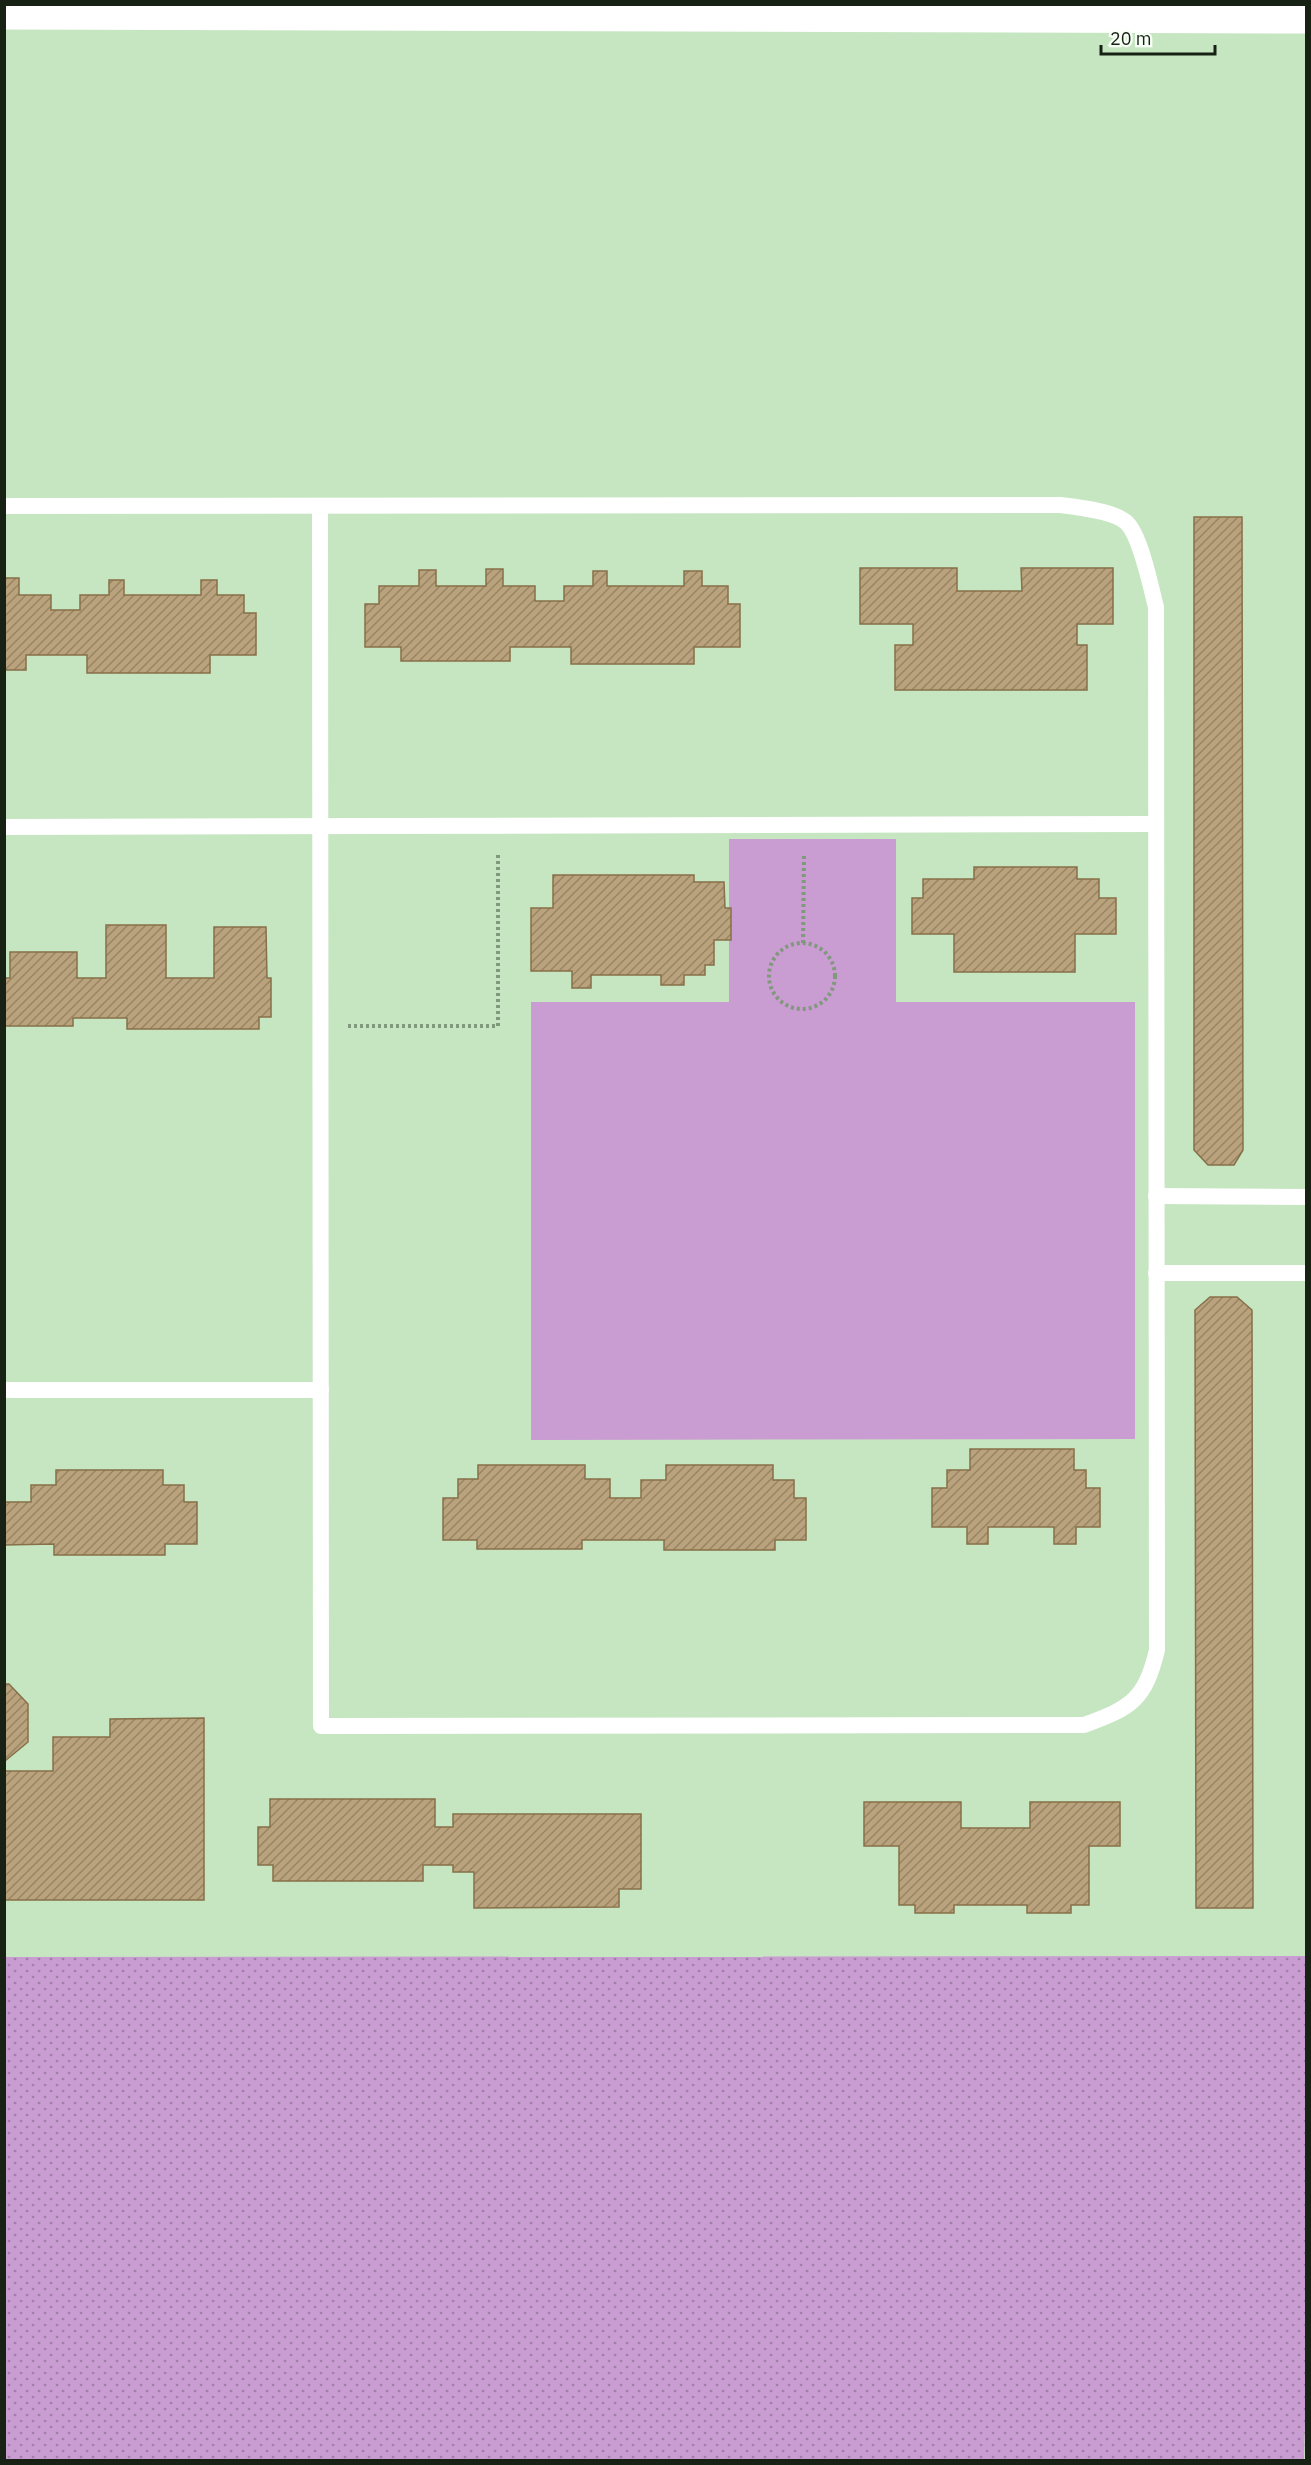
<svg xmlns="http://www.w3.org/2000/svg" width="1311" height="2465" font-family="'IBM Plex Sans',sans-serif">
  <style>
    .green { fill: #c99cd2 }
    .park { fill: url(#park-dots) }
    .building { fill: url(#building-hatch); stroke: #86704a; stroke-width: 1.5 }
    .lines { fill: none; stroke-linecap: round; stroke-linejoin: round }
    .path { stroke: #80987c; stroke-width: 4; stroke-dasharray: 3 3; stroke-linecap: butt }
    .service { stroke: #fff; stroke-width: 16 }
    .tertiary { stroke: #fff; stroke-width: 33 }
  </style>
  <defs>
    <pattern id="park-dots" width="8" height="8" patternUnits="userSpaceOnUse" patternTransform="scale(1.5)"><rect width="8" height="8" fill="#c99cd2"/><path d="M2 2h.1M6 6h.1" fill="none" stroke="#a27fa9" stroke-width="1.8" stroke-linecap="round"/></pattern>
    <pattern id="building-hatch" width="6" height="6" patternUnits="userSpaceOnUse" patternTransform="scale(1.5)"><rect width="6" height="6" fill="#baa37c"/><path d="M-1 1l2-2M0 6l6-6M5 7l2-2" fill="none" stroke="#968464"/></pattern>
  </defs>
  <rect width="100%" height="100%" fill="#c6e6c1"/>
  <polygon class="green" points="729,839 896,839 896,1002 1135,1002 1135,1439 531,1440 531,1002 729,1002"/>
  <polygon class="park" points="1306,1956 1306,2391 1304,2460 5,2460 5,1957"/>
  <g class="building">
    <polygon points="1194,517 1242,517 1243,1150 1234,1165 1208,1165 1194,1150"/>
    <polygon points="860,568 957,568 957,591 1022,591 1021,568 1113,568 1113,624 1077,624 1077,645 1087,645 1087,690 895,690 895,645 913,645 913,624 860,624"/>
    <polygon points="486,569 503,569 503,586 535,586 535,601 564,601 564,586 593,586 593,571 607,571 607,586 684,586 684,571 702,571 702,586 728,586 728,604 740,604 740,647 694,647 694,664 571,664 571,647 510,647 510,661 401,661 401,647 365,647 365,604 379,604 379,586 419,586 419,570 436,570 436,586 486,586"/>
    <polygon points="4,578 19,578 19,595 51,595 51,610 80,610 80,595 109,595 109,580 124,580 124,595 201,595 201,580 217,580 217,595 244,595 244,613 256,613 256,655 210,655 210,673 87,673 87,655 26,655 26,670 4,670"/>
    <polygon points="974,867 1077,867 1077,879 1099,879 1099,898 1116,898 1116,934 1075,934 1075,972 954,972 954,934 912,934 912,898 923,898 923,879 974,879"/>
    <polygon points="553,875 694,875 694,882 724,882 725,908 731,908 731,940 714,940 714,965 705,965 705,975 684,975 684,985 661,985 661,975 591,975 591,988 572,988 572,971 531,971 531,908 553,908"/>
    <polygon points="106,925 166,925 166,978 214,978 214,927 266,927 267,978 271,978 271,1017 259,1017 259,1029 127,1029 127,1018 73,1018 73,1026 4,1026 4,978 10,978 10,952 77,952 77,978 106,978"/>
    <polygon points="1210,1297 1237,1297 1252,1310 1253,1908 1196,1908 1195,1310"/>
    <polygon points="970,1449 1074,1449 1074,1470 1086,1470 1086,1488 1100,1488 1100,1527 1076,1527 1076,1544 1054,1544 1054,1527 988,1527 988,1544 967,1544 967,1527 932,1527 932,1488 947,1488 947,1470 970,1470"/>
    <polygon points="478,1465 585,1465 585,1479 610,1479 610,1498 641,1498 641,1480 666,1480 666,1465 773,1465 773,1480 794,1480 794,1498 806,1498 806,1540 775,1540 775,1550 664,1550 664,1540 582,1540 582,1549 477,1549 477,1540 443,1540 443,1498 458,1498 458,1479 478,1479"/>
    <polygon points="56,1470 163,1470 163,1485 184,1485 184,1502 197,1502 197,1544 165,1544 165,1555 54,1555 54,1544 4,1545 4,1502 31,1502 31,1485 56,1485"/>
    <polygon points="4,1684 9,1684 28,1704 28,1742 5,1761"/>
    <polygon points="204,1718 204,1900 4,1900 4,1771 53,1771 53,1737 110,1737 110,1719"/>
    <polygon points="270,1799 435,1799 435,1827 453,1827 453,1814 641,1814 641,1889 619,1889 619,1907 474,1908 474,1872 453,1872 453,1865 423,1865 423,1881 273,1881 273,1865 258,1865 258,1827 270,1827"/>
    <polygon points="864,1802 961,1802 961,1828 1030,1828 1030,1802 1120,1802 1120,1846 1089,1846 1089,1905 1071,1905 1071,1913 1027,1913 1027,1905 954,1905 954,1913 915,1913 915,1905 899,1905 899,1846 864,1846"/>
  </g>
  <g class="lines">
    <g class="path">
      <circle cx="802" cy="976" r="33"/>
      <polyline points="803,943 804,853"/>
      <polyline points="348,1026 498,1026 498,854"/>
    </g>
    <g class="service">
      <path d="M4 506 1060 505C1077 507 1115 511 1127 523 1141 537 1151 588 1156 607L1157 1650C1145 1700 1131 1708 1084 1725L321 1726 320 506"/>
      <polyline points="4,827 1156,824"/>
      <polyline points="1156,1196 1306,1197"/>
      <polyline points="1156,1273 1306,1273"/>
      <polyline points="4,1390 321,1390"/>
    </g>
    <polyline class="tertiary" points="4,13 1306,17"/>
  </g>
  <rect width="1311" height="2465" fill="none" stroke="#172215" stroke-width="12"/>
  <path d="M1101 45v9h114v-9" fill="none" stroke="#172215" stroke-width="3"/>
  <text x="1110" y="45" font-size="18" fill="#172215" stroke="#f8fff7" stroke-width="4.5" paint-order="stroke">20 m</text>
</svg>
